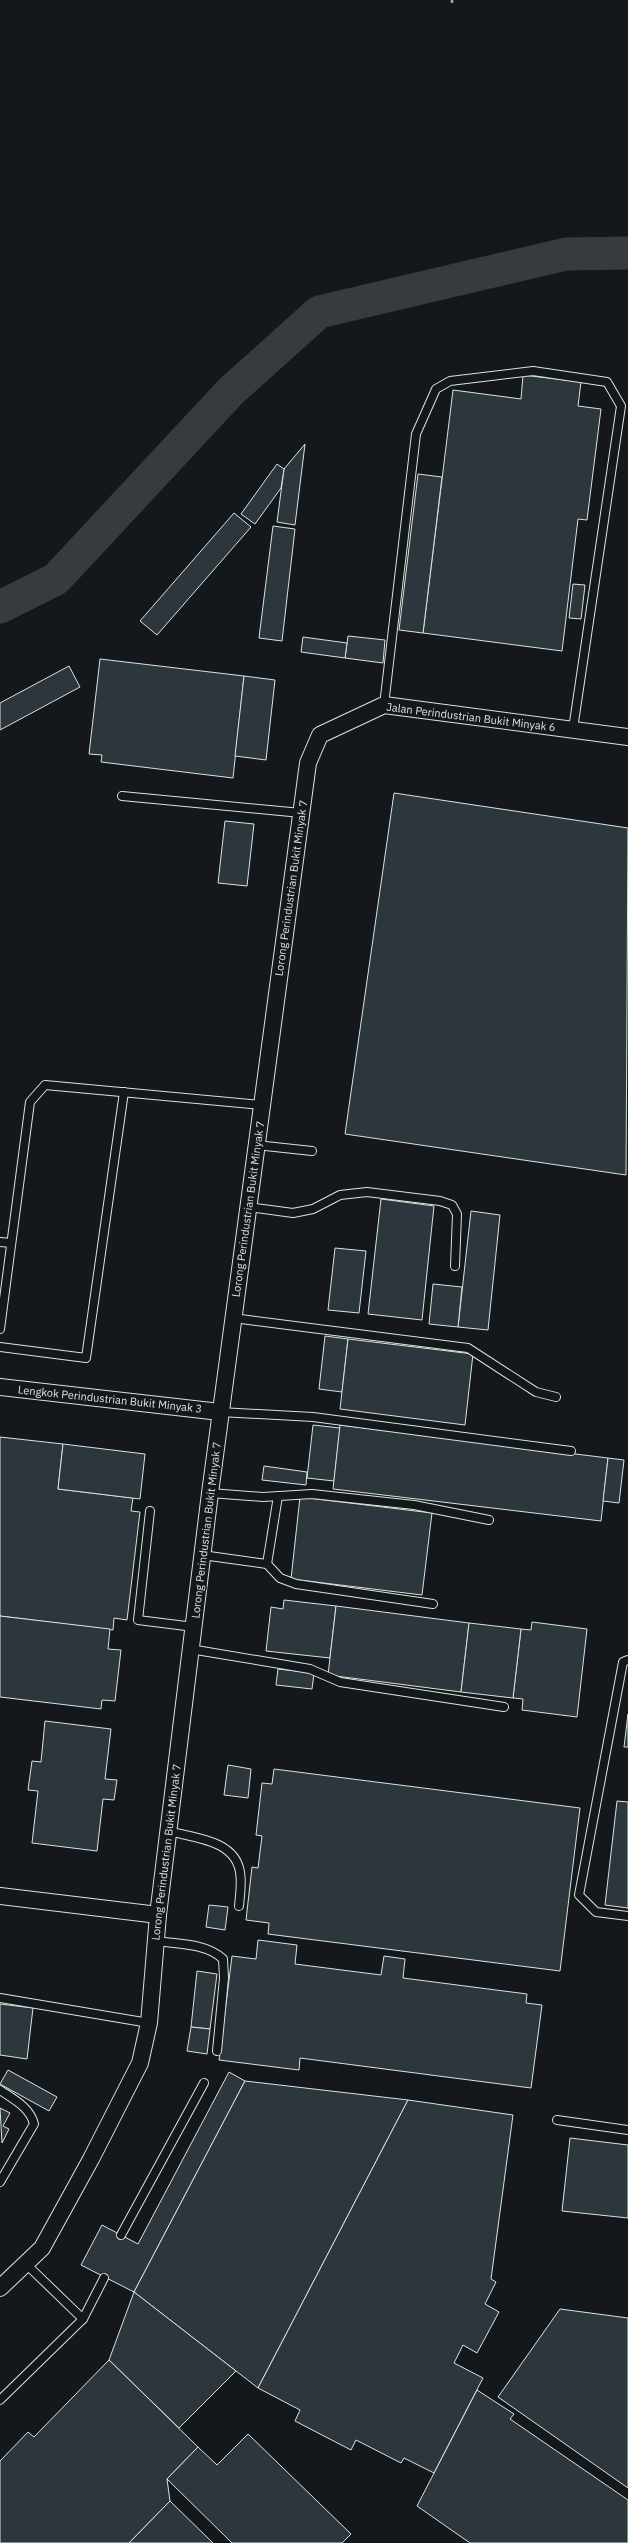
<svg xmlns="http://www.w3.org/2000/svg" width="628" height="2543" font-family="'IBM Plex Sans',sans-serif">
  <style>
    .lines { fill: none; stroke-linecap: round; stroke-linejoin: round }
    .river { stroke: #363b3e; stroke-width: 33 }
    .building { fill: #2c363c; stroke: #d8e6dc }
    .service-casing { stroke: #d8e6dc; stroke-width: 10 }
    .minor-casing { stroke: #d8e6dc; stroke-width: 18 }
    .path { stroke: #9da8a2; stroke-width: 2.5; stroke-dasharray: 3 2; stroke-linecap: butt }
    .service { stroke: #14181c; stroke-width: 8 }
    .minor { stroke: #14181c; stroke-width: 16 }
    .labels { text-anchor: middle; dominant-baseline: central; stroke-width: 3; stroke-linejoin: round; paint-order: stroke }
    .street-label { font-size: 11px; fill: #d8e6dc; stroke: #14181c }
  </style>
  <rect width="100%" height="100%" fill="#14181c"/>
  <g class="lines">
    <polyline class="river" points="0,607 56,579 231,391 319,312 566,254 628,253"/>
  </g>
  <g class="building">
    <polygon points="523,375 581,382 578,406 601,409 587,520 578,519 562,651 423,633 453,390 521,399"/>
    <polygon points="305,444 295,525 277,522 284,469"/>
    <polygon points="277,464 284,469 281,488 255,524 241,514"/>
    <polygon points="418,474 442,477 423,633 399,630"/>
    <polygon points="234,513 251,527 157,635 140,621"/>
    <polygon points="273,526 295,529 282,641 259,638"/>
    <polygon points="573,584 585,585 581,619 569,618"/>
    <polygon points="348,636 385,640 383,663 345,658"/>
    <polygon points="303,637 347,643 345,658 301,652"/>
    <polygon points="100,659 244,676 233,778 101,762 102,755 89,754"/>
    <polygon points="69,666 80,687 0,730 0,703"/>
    <polygon points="244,676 275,680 266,760 235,756"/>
    <polygon points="394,793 628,828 626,1175 345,1134"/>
    <polygon points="225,821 254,824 247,886 218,883"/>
    <polygon points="381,1199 434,1206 422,1320 368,1314"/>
    <polygon points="471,1211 500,1215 488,1330 458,1327"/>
    <polygon points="335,1248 366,1251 359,1313 328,1310"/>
    <polygon points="433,1284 462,1287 458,1327 429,1324"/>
    <polygon points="325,1336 348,1339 342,1392 319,1389"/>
    <polygon points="348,1339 473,1354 465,1425 340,1409"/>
    <polygon points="313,1425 340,1428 334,1481 307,1478"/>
    <polygon points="340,1425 608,1458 601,1521 333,1489"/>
    <polygon points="0,1437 63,1444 58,1489 133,1498 131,1511 140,1512 127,1620 114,1618 113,1630 0,1616"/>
    <polygon points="63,1444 145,1454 140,1499 58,1489"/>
    <polygon points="608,1458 624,1460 619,1503 603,1501"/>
    <polygon points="264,1466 307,1472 306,1485 262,1480"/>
    <polygon points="300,1497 432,1513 422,1595 291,1579"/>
    <polygon points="284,1600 336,1606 330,1658 266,1651 271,1607 283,1609"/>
    <polygon points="336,1606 469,1623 461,1692 328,1675"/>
    <polygon points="0,1616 110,1629 108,1649 121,1650 115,1701 102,1700 101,1709 0,1697"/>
    <polygon points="532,1622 587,1629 577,1717 522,1710 523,1699 513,1698 521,1629 531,1630"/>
    <polygon points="469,1623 521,1629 513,1698 461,1692"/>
    <polygon points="278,1669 314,1673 312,1689 276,1685"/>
    <polygon points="628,1714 628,1747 624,1747"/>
    <polygon points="45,1721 111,1729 105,1779 117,1780 114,1800 103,1799 97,1851 32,1843 38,1791 28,1790 32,1761 41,1762"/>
    <polygon points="228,1765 251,1769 248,1798 224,1795"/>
    <polygon points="274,1769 580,1808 560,1971 268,1934 269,1923 246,1920 252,1867 258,1868 262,1836 256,1835 262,1783 272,1784"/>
    <polygon points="617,1801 628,1802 628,1908 605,1905"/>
    <polygon points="209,1905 228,1907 225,1930 206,1927"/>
    <polygon points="258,1940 297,1945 295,1964 381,1975 384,1956 405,1959 403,1978 527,1994 526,2003 542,2005 531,2088 300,2058 299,2070 219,2060 232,1956 256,1959"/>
    <polygon points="197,1971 217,1974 210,2029 191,2027"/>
    <polygon points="0,2004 33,2008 27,2059 0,2055"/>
    <polygon points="191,2027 210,2029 207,2054 187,2051"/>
    <polygon points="8,2070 57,2097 49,2111 0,2084"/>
    <polygon points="229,2072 245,2081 134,2292 81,2265 102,2225 138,2244"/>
    <polygon points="245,2081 408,2100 258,2388 134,2292"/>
    <polygon points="408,2100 513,2115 491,2279 496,2282 485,2304 499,2312 477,2353 463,2345 454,2363 483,2378 434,2473 404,2458 401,2463 356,2440 351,2450 295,2421 300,2410 258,2388"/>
    <polygon points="0,2108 10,2113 3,2126 9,2129 2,2143"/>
    <polygon points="570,2138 628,2145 628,2218 562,2211"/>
    <polygon points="134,2292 236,2371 179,2428 109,2360"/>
    <polygon points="560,2309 628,2318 628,2488 498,2397"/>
    <polygon points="109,2360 198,2447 167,2479 170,2501 129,2543 0,2543 0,2461 28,2432 34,2437"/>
    <polygon points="477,2390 514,2414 510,2419 628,2500 628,2543 470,2543 417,2506"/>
    <polygon points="248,2434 351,2534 342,2543 232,2543 167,2479 198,2447 217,2465"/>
    <polygon points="170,2501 213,2543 129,2543"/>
  </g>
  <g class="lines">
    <g class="service-casing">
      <g id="service">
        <polyline points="384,705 416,434 436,389 450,381 533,371 607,382 621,406 573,729"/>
        <polyline points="122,796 301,813"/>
        <polyline points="256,1145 312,1151"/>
        <polyline points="248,1207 293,1213 313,1209 340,1195 367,1192 440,1201 452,1205 457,1214 455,1266"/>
        <polyline points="0,1242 11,1243"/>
        <polyline points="233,1318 468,1348 536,1392 556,1397"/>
        <polyline points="0,1329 30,1102 45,1085 262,1105"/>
        <polyline points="0,1347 86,1358 124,1092"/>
        <polyline points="220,1412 313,1417 571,1451"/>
        <polyline points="210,1493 263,1497 312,1494 414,1505 489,1520"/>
        <polyline points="150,1511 138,1620 194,1627"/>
        <polyline points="202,1555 267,1564 280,1578 296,1584 433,1604"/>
        <polyline points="267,1564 278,1496"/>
        <polyline points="190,1649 310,1669 340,1682 504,1707"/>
        <polyline points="628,1660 623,1662 579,1895 596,1912 628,1916"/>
        <path d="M168 1831C195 1838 235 1840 240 1872 242 1883 240 1895 239 1906"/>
        <path d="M155 1941C177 1944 206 1943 223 1959L224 1978 217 2051"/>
        <polyline points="0,1998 149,2023"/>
        <path d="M0 2090C13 2099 30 2107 34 2124L0 2182"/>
        <polyline points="557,2120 628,2130"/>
        <polyline points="121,2235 204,2083"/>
        <polyline points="25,2263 83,2319"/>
        <polyline points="0,2400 83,2319 104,2278"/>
      </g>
    </g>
    <g class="minor-casing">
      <g id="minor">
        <polyline points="0,1387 220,1412"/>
        <polyline points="0,1896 158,1915"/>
        <polyline points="0,2288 42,2248 91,2159 140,2063 149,2023 158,1915 210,1493 308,763 320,735 384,705 628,737"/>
      </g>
    </g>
    <polyline class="path" points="452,0 452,3"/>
    <use href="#service" class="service"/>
    <use href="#minor" class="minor"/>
  </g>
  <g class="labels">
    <g class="street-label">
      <text transform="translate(471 717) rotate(7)">Jalan Perindustrian Bukit Minyak 6</text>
      <text transform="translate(291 888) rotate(-82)">Lorong Perindustrian Bukit Minyak 7</text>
      <text transform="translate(248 1209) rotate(-82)">Lorong Perindustrian Bukit Minyak 7</text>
      <text transform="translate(110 1399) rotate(6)">Lengkok Perindustrian Bukit Minyak 3</text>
      <text transform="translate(206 1530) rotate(-83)">Lorong Perindustrian Bukit Minyak 7</text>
      <text transform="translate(166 1852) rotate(-83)">Lorong Perindustrian Bukit Minyak 7</text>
    </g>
  </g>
</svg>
